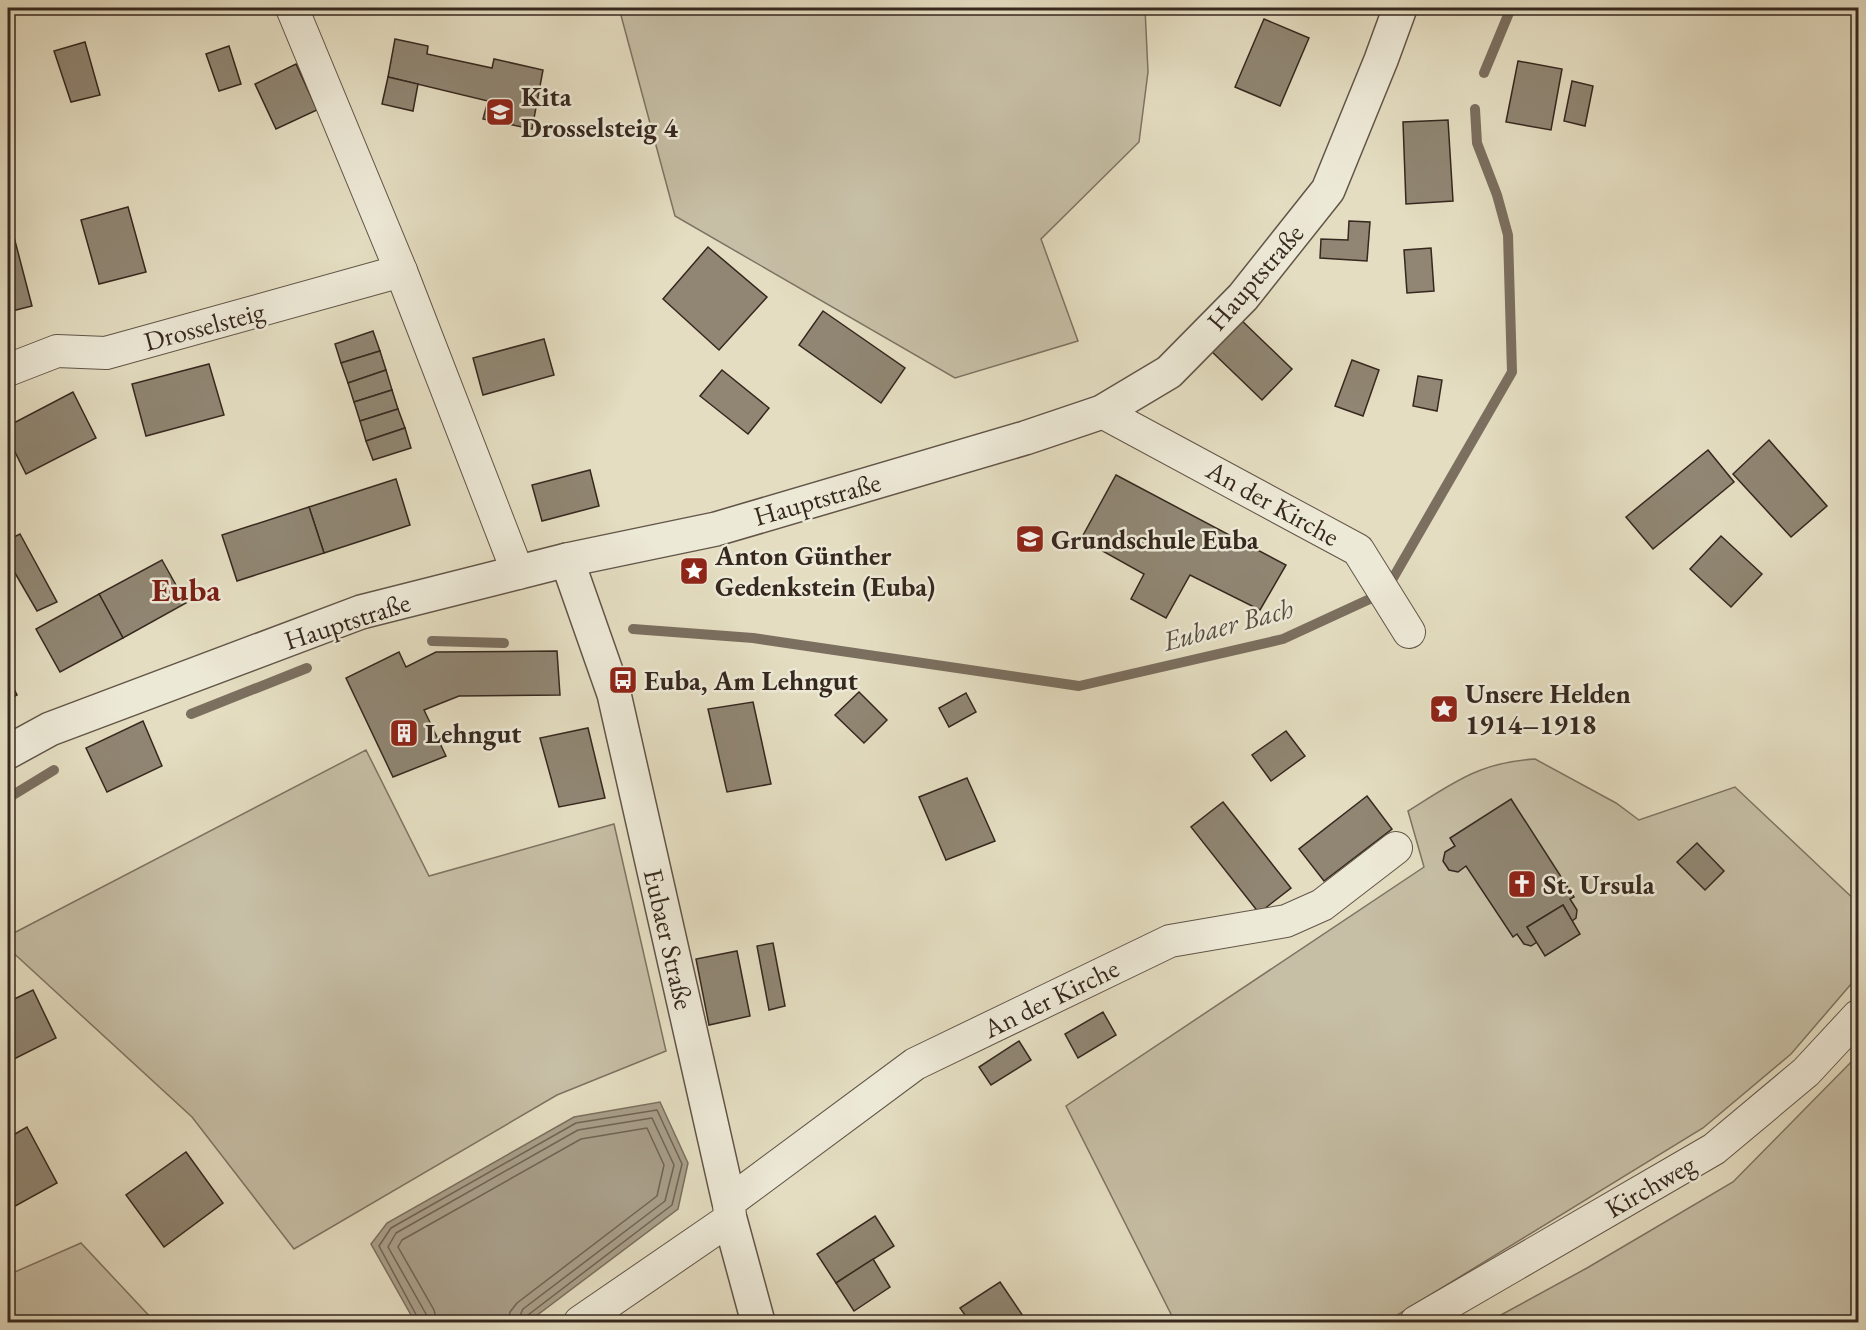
<svg xmlns="http://www.w3.org/2000/svg" width="1866" height="1330" font-family="'EB Garamond',serif">
  <style>
    .green { fill: #c6bea5; stroke: #7e7362; stroke-width: 1.5 }
    .water { fill: #a99f8a; stroke: #7b6f5f; stroke-width: 1.5 }
    .lines { fill: none; stroke-linecap: round; stroke-linejoin: round }
    .shore { stroke: #706454; stroke-width: 1.5 }
    .stream { stroke: #7b6f5f; stroke-width: 10 }
    .building { fill: #908673; stroke: #36281f; stroke-width: 1.5 }
    .minor-casing { stroke: #625548; stroke-width: 34 }
    .tertiary-casing { stroke: #625548; stroke-width: 36 }
    .minor { stroke: #ede9d7; stroke-width: 32 }
    .tertiary { stroke: #ede9d7; stroke-width: 33 }
    .labels { text-anchor: middle; dominant-baseline: central; stroke-width: 5; stroke-linejoin: round; paint-order: stroke }
    .poi-label { font-size: 27px; font-weight: bold; fill: #36281f; stroke: #ede9d7; text-anchor: start }
    .street-label { font-size: 27px; fill: #36281f; stroke: #ede9d7 }
    .water-label { font-size: 28px; font-style: italic; fill: #584c3f; stroke: #ede9d7 }
    .district-label { font-size: 33px; font-weight: bold; fill: #7a1f14; stroke: #ede9d7 }
  </style>
  <rect width="100%" height="100%" fill="#e4ddc1"/>
  <filter id="stains"><feTurbulence type="fractalNoise" baseFrequency=".00333" numOctaves="4"/><feColorMatrix values="0 0 0 0 .2 0 0 0 0 .09 0 0 0 0 .02 0 0 0 .5 -.17"/></filter>
  <radialGradient id="worn" r=".72"><stop offset=".6" stop-color="#630" stop-opacity="0"/><stop offset="1" stop-color="#630" stop-opacity=".3"/></radialGradient>
  <g class="green">
    <polygon points="619,8 1145,8 1148,72 1139,142 1041,239 1078,341 955,378 675,216"/>
    <polygon points="366,750 429,876 614,824 666,1051 557,1095 294,1249 192,1117 8,948 8,936"/>
    <path d="M1535 759 1616 803 1639 820 1735 787 1858 903V976L1791 1054 1703 1128 1386 1322H1175L1066 1106 1424 867 1408 811C1453 783 1480 762 1535 759Z"/>
    <polygon points="1858,1055 1858,1322 1488,1322 1587,1268 1733,1182"/>
    <polygon points="81,1243 155,1322 8,1322 8,1275"/>
  </g>
  <polygon class="water" points="660,1102 688,1163 678,1209 528,1322 415,1322 371,1244 387,1223 574,1117"/>
  <g class="lines">
    <g class="shore">
      <polyline points="420,1322 379,1246 391,1228 576,1123 657,1110 682,1164 672,1205 528,1315 525,1322"/>
      <polyline points="427,1322 426,1314 388,1247 396,1233 578,1130 652,1118 674,1165 665,1201 523,1309 517,1322"/>
      <polyline points="437,1322 434,1310 398,1247 402,1240 581,1139 647,1128 664,1165 657,1196 517,1303 510,1312 508,1322"/>
    </g>
    <g class="stream">
      <polyline points="1484,73 1511,8"/>
      <polyline points="633,629 753,638 1079,686 1283,639 1385,592 1512,372 1508,235 1497,195 1477,143 1475,109"/>
      <polyline points="432,641 504,643"/>
      <polyline points="191,714 307,668"/>
      <polyline points="8,798 54,770"/>
    </g>
  </g>
  <g class="building">
    <polygon points="1264,19 1309,38 1280,106 1235,87"/>
    <polygon points="395,39 428,46 427,54 492,68 494,59 543,70 532,129 483,119 488,101 388,77"/>
    <polygon points="85,42 100,95 71,102 54,51"/>
    <polygon points="229,46 241,84 219,91 206,54"/>
    <polygon points="1518,61 1562,69 1551,130 1506,122"/>
    <polygon points="296,64 317,110 276,129 255,84"/>
    <polygon points="388,77 418,84 413,111 382,104"/>
    <polygon points="1572,81 1593,86 1585,126 1564,121"/>
    <polygon points="1448,120 1453,201 1406,204 1403,122"/>
    <polygon points="128,207 146,272 99,284 81,220"/>
    <polygon points="1349,221 1370,222 1367,261 1320,258 1321,239 1348,240"/>
    <polygon points="14,237 32,306 8,312 8,239"/>
    <polygon points="708,247 767,297 719,350 663,299"/>
    <polygon points="1431,248 1434,291 1407,293 1404,250"/>
    <polygon points="823,311 905,368 881,403 799,345"/>
    <polygon points="1238,317 1292,369 1262,400 1208,348"/>
    <polygon points="373,331 380,351 341,363 335,344"/>
    <polygon points="544,339 554,375 483,395 473,358"/>
    <polygon points="380,351 386,370 348,383 341,363"/>
    <polygon points="1352,360 1379,370 1363,416 1335,406"/>
    <polygon points="209,364 224,415 146,436 132,384"/>
    <polygon points="386,370 392,390 354,402 348,383"/>
    <polygon points="722,370 769,408 748,434 700,396"/>
    <polygon points="1418,376 1442,380 1437,411 1413,406"/>
    <polygon points="392,390 398,409 360,421 354,402"/>
    <polygon points="73,392 96,438 26,474 8,438 8,426"/>
    <polygon points="398,409 405,428 366,441 360,421"/>
    <polygon points="405,428 411,448 373,460 366,441"/>
    <polygon points="1769,440 1827,506 1791,537 1733,474"/>
    <polygon points="1708,450 1734,482 1653,549 1626,517"/>
    <polygon points="590,470 599,506 542,521 532,485"/>
    <polygon points="1116,475 1286,565 1260,610 1190,575 1166,618 1131,599 1144,574 1081,539"/>
    <polygon points="396,479 410,525 324,553 309,507"/>
    <polygon points="309,507 324,553 237,581 222,535"/>
    <polygon points="20,534 57,602 37,611 8,561 8,540"/>
    <polygon points="1721,536 1762,574 1731,607 1690,569"/>
    <polygon points="162,560 186,603 123,638 99,594"/>
    <polygon points="99,594 123,638 60,672 36,629"/>
    <polygon points="557,651 560,695 459,696 424,710 446,756 393,777 346,678 399,652 406,667 436,652"/>
    <polygon points="8,677 17,695 8,700"/>
    <polygon points="859,692 887,720 864,743 835,715"/>
    <polygon points="966,693 976,712 949,727 939,708"/>
    <polygon points="753,702 771,784 727,792 708,709"/>
    <polygon points="143,721 162,766 107,792 86,748"/>
    <polygon points="588,728 605,798 559,807 540,738"/>
    <polygon points="1286,731 1305,756 1271,781 1252,755"/>
    <polygon points="967,778 995,841 946,860 919,797"/>
    <polygon points="1367,796 1392,829 1324,881 1299,849"/>
    <polygon points="1511,799 1574,897 1570,899 1577,910 1576,918 1572,921 1563,905 1527,927 1537,942 1531,946 1524,944 1517,934 1513,937 1466,866 1458,872 1449,870 1443,861 1445,852 1455,846 1450,838"/>
    <polygon points="1223,802 1291,888 1259,913 1191,827"/>
    <polygon points="1697,843 1724,871 1705,890 1677,862"/>
    <polygon points="1563,905 1580,934 1545,956 1527,927"/>
    <polygon points="773,943 785,1006 769,1010 757,946"/>
    <polygon points="737,951 750,1016 709,1025 696,959"/>
    <polygon points="33,990 56,1038 8,1062 8,1002"/>
    <polygon points="1103,1012 1116,1035 1078,1058 1065,1034"/>
    <polygon points="1019,1041 1031,1060 991,1085 979,1067"/>
    <polygon points="27,1127 57,1183 8,1210 8,1138"/>
    <polygon points="186,1152 223,1203 164,1247 126,1195"/>
    <polygon points="875,1216 894,1246 836,1283 817,1254"/>
    <polygon points="873,1259 890,1287 854,1311 836,1283"/>
    <polygon points="1000,1282 1027,1322 970,1322 960,1308"/>
  </g>
  <g class="lines">
    <g class="minor-casing">
      <g id="minor">
        <polyline points="292,8 401,271 518,573"/>
        <polyline points="8,370 57,351 106,353 401,271"/>
        <polyline points="1102,412 1358,550 1409,632"/>
        <polyline points="580,1322 730,1219 729,1202 915,1064 1170,941 1286,921 1322,905 1396,848"/>
        <polyline points="1416,1322 1714,1149 1806,1072 1858,1016"/>
      </g>
    </g>
    <g class="tertiary-casing">
      <g id="tertiary">
        <polyline points="567,560 614,694 729,1202"/>
        <polyline points="8,752 50,729 361,612 567,560 716,529 1025,438 1102,412 1169,372 1243,297 1328,190 1381,60 1400,8"/>
        <polyline points="730,1219 758,1322"/>
      </g>
    </g>
    <use href="#minor" class="minor"/>
    <use href="#tertiary" class="tertiary"/>
  </g>
  <defs>
    <g id="school-square" transform="scale(1.5)"><rect x="-9" y="-9" width="18" height="18" rx="4" fill="#8f2418" stroke="#ede9d7"/><path d="M0-5L7-2L0 1L-7-2ZM-4 1L0 2.5L4 1V4Q0 6-4 4Z" fill="#fff"/></g>
    <g id="sight-square" transform="scale(1.5)"><rect x="-9" y="-9" width="18" height="18" rx="4" fill="#8f2418" stroke="#ede9d7"/><path d="M0-6L1.8-2.2L6-1.7L2.9 1.2L3.7 5.4L0 3.3L-3.7 5.4L-2.9 1.2L-6-1.7L-1.8-2.2Z" fill="#fff"/></g>
    <g id="bus-square" transform="scale(1.5)"><rect x="-9" y="-9" width="18" height="18" rx="4" fill="#8f2418" stroke="#ede9d7"/><path d="M-5-6H5V4H4V6H2V4H-2V6H-4V4H-5ZM-3.5-4V0h7V-4ZM-3.5 1.2v1.5H-2V1.2ZM2 1.2v1.5H3.5V1.2Z" fill="#fff"/></g>
    <g id="building-square" transform="scale(1.5)"><rect x="-9" y="-9" width="18" height="18" rx="4" fill="#8f2418" stroke="#ede9d7"/><path d="M-4-6H4V6H1V3H-1V6H-4ZM-2.5-4.3h1.7v1.8h-1.7ZM.8-4.3h1.7v1.8H.8ZM-2.5-1h1.7V.8h-1.7ZM.8-1h1.7V.8H.8Z" fill="#fff"/></g>
    <g id="church-square" transform="scale(1.5)"><rect x="-9" y="-9" width="18" height="18" rx="4" fill="#8f2418" stroke="#ede9d7"/><path d="M-1.2-6h2.4v3.5h3.3v2.4h-3.3V6h-2.4V-.1h-3.3v-2.4h3.3Z" fill="#fff"/></g>
  </defs>
  <g fill-rule="evenodd">
    <use href="#school-square" x="500" y="112"/>
    <use href="#school-square" x="1030" y="539"/>
    <use href="#sight-square" x="694" y="571"/>
    <use href="#bus-square" x="623" y="680"/>
    <use href="#sight-square" x="1444" y="709"/>
    <use href="#building-square" x="404" y="733"/>
    <use href="#church-square" x="1522" y="884"/>
  </g>
  <g class="labels">
    <g class="poi-label">
      <text x="521" y="96">Kita<tspan x="521" dy="31">Drosselsteig 4</tspan></text>
      <text x="1051" y="539">Grundschule Euba</text>
      <text x="715" y="555">Anton Günther<tspan x="715" dy="31">Gedenkstein (Euba)</tspan></text>
      <text x="644" y="680">Euba, Am Lehngut</text>
      <text x="1465" y="693">Unsere Helden<tspan x="1465" dy="31">1914–1918</tspan></text>
      <text x="425" y="733">Lehngut</text>
      <text x="1543" y="884">St. Ursula</text>
    </g>
    <g class="street-label">
      <text transform="translate(1255 277) rotate(-49)">Hauptstraße</text>
      <text transform="translate(204 326) rotate(-15)">Drosselsteig</text>
      <text transform="translate(817 499) rotate(-16)">Hauptstraße</text>
      <text transform="translate(1273 503) rotate(29)">An der Kirche</text>
      <text transform="translate(347 621) rotate(-18)">Hauptstraße</text>
      <text transform="translate(669 939) rotate(77)">Eubaer Straße</text>
      <text transform="translate(1051 998) rotate(-26)">An der Kirche</text>
      <text transform="translate(1650 1186) rotate(-30)">Kirchweg</text>
    </g>
    <g class="water-label">
      <text transform="translate(1228 624) rotate(-15)">Eubaer Bach</text>
    </g>
    <g class="district-label">
      <text x="186" y="589">Euba</text>
    </g>
  </g>
  <rect width="1866" height="1330" fill="none" stroke="#e4ddc1" stroke-width="30"/>
  <rect x="9" y="9" width="1848" height="1312" fill="none" stroke="#36281f" stroke-width="3"/>
  <rect x="15" y="15" width="1836" height="1300" fill="none" stroke="#36281f" stroke-width="1.5"/>
  <rect width="100%" height="100%" filter="url(#stains)"/>
  <rect width="100%" height="100%" fill="url(#worn)"/>
</svg>
